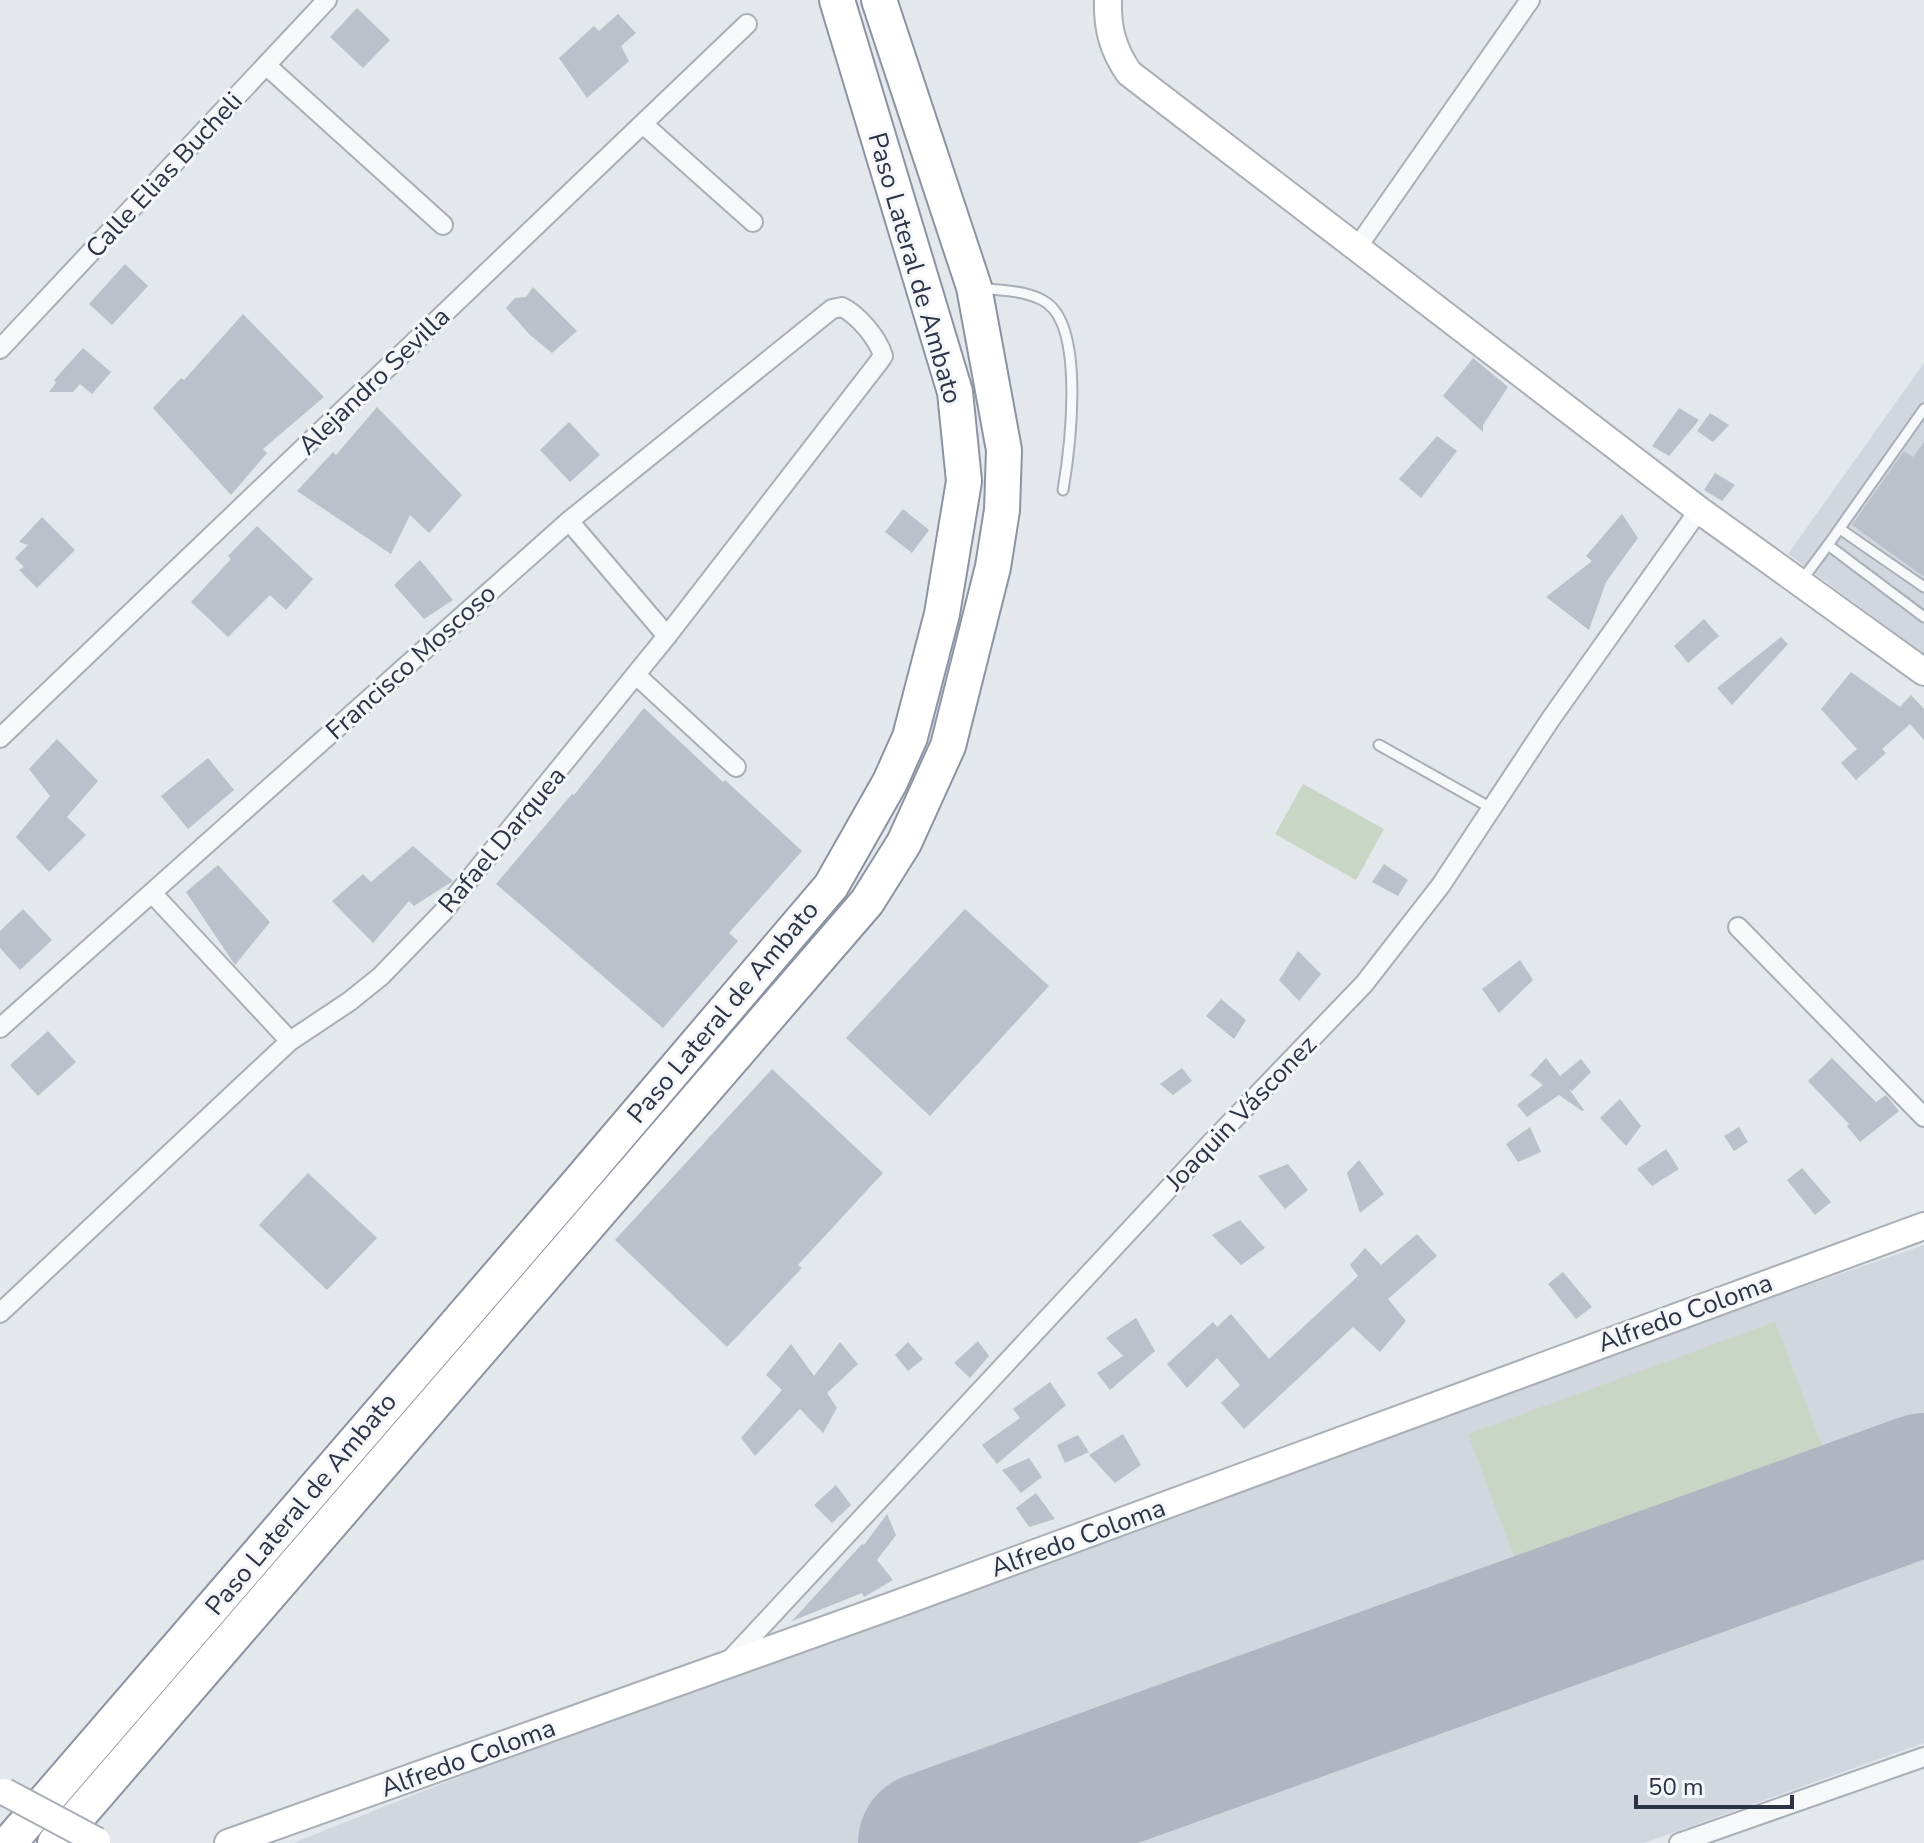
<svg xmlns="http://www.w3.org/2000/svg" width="1924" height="1843" font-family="'Nunito Sans',sans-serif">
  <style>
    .built { fill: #d2d6de }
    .green { fill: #c9d6c5 }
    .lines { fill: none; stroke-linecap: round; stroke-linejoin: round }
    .runway { stroke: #b0b6c1; stroke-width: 142 }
    .building { fill: #bbc0ca }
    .lane-casing { stroke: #a9aeb7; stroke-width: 13 }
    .street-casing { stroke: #a9aeb7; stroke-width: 22 }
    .secondary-casing { stroke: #a9aeb7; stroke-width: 30 }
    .highway-casing { stroke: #8b94a3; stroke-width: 38 }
    .lane { stroke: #f7f8fa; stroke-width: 9 }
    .street { stroke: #f7f8fa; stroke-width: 18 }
    .secondary { stroke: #fff; stroke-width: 26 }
    .highway { stroke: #fff; stroke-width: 34 }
    .secondary-bridge-casing { stroke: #a9aeb7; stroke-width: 30; stroke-linecap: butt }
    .secondary-bridge { stroke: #fff; stroke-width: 26 }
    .labels { text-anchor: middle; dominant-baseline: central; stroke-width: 6; stroke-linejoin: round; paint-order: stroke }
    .street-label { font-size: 26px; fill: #2b3445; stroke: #f4f6f9 }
  </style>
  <rect width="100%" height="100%" fill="#e4e7ec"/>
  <g class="built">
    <polygon points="1924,363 1924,654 1788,554"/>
    <polygon points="1924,1245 1924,1743 1644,1843 293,1843 469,1773 1785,1293"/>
  </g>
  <g class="green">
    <polygon points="1303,784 1384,829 1356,880 1275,834"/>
    <polygon points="1775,1322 1832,1472 1525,1586 1468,1434"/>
  </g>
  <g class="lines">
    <polyline class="runway" points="929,1843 1924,1484"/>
  </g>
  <g class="building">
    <polygon points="357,8 390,40 363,68 330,37"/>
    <polygon points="618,14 636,33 621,46 629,61 587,98 559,58 594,26 599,31"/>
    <polygon points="125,264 148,286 112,325 89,304"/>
    <polygon points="533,287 577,331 552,353 530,335 506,308 515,298 526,297"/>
    <polygon points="243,314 324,397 263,449 267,453 231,495 153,408 181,378 184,380"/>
    <polygon points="83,348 111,372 92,394 80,384 73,392 49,392 56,383 54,380"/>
    <polygon points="1473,358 1508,387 1483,425 1483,432 1443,396"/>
    <polygon points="377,407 462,495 429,533 410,515 391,554 297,491 333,452 336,455"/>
    <polygon points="1679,408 1699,420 1669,456 1652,446"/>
    <polygon points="1710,413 1729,425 1713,442 1697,431"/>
    <polygon points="569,422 600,455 570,482 540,450"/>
    <polygon points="1437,436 1457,451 1421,498 1399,479"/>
    <polygon points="1924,442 1924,577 1852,525 1904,451 1913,457"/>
    <polygon points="1715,473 1735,485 1722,501 1704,490"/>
    <polygon points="903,509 929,530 912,553 885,532"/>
    <polygon points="1622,514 1638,538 1606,582 1589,630 1546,597 1592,561 1586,556"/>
    <polygon points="42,517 75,550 37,588 19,570 24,567 15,558 28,545 19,542"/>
    <polygon points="257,526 313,579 286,610 270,595 228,637 191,602 231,559 228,556"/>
    <polygon points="420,560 453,600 424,619 394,585"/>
    <polygon points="1704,619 1719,636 1688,663 1674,646"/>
    <polygon points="1781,637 1788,644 1732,705 1717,688"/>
    <polygon points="1851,672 1900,707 1911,695 1924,709 1924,740 1910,724 1882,749 1886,753 1856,780 1841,763 1857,749 1821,709"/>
    <polygon points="644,708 723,782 725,780 802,851 729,933 738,941 663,1028 496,884 572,794 574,795"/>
    <polygon points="57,739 98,781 67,817 86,835 49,872 16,837 50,796 29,769"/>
    <polygon points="208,758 234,790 188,829 161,796"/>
    <polygon points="413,846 453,881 414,906 409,901 373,943 332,901 363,874 371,882"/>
    <polygon points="1384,864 1408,880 1398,896 1372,882"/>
    <polygon points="218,865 270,922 235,965 186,892"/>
    <polygon points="23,909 52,940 20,970 0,948 0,931"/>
    <polygon points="965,909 1049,986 930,1116 846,1038"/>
    <polygon points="1298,951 1321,974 1299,1001 1279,980"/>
    <polygon points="1520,960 1533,980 1499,1013 1482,989"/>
    <polygon points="1221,999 1246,1020 1234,1039 1206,1016"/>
    <polygon points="48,1031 76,1062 38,1096 10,1065"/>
    <polygon points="1546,1058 1560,1076 1581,1059 1591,1072 1572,1091 1569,1089 1584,1110 1582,1111 1559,1095 1527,1117 1517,1105 1543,1085 1530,1075"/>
    <polygon points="1832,1058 1876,1102 1886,1095 1899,1111 1860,1142 1847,1126 1849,1124 1808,1081"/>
    <polygon points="1182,1068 1192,1081 1173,1095 1160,1084"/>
    <polygon points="772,1069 883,1173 798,1265 802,1268 727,1347 615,1240"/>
    <polygon points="1620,1099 1641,1126 1626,1146 1600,1118"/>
    <polygon points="1530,1127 1541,1152 1518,1162 1506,1144"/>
    <polygon points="1739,1127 1748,1142 1734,1151 1724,1136"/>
    <polygon points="1666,1149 1679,1169 1652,1186 1637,1169"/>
    <polygon points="1359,1160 1384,1194 1360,1213 1347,1173"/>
    <polygon points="1288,1164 1308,1190 1285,1209 1258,1176"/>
    <polygon points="1802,1168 1831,1202 1815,1215 1787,1180"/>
    <polygon points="308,1173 377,1238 327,1290 259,1225"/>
    <polygon points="1240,1220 1265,1248 1241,1265 1212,1235"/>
    <polygon points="1417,1234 1437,1256 1388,1299 1406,1321 1380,1352 1353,1327 1244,1429 1221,1403 1240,1385 1217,1358 1187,1388 1167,1364 1213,1322 1217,1327 1231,1314 1269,1359 1358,1276 1350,1265 1365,1248 1381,1265"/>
    <polygon points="1563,1272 1592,1307 1576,1319 1548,1284"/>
    <polygon points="1136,1318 1155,1351 1110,1390 1097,1373 1123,1356 1106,1338"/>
    <polygon points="978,1341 989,1356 970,1378 954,1363"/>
    <polygon points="840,1342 858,1364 827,1393 837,1408 823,1433 800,1409 755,1456 741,1438 782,1390 766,1375 791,1344 814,1376"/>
    <polygon points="908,1342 923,1359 908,1371 895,1355"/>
    <polygon points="1050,1382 1066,1405 997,1464 982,1445 1020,1418 1013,1409"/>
    <polygon points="1123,1434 1141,1465 1115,1483 1089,1455"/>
    <polygon points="1078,1435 1089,1452 1065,1463 1057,1445"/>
    <polygon points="1029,1458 1042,1477 1021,1493 1002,1470"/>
    <polygon points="836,1485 851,1505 832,1523 814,1505"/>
    <polygon points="1036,1493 1055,1519 1029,1527 1016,1508"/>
    <polygon points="887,1514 896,1535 877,1560 893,1580 864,1597 862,1593 792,1621 862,1544 864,1545"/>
  </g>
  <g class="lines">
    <g class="lane-casing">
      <g id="lane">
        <path d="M981 288C1003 291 1028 290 1047 303 1085 330 1070 449 1063 490"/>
        <polyline points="1924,409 1828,545 1924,617"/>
        <polyline points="1840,529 1924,587"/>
        <polyline points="1802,580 1828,545"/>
        <polyline points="1379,745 1491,808"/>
      </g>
    </g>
    <g class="street-casing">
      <g id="street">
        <polyline points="267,66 443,225"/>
        <polyline points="643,124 753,222"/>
        <polyline points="1356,249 1530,0"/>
        <polyline points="0,349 327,0"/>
        <polyline points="569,521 667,636"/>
        <polyline points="636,675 736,767"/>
        <polyline points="0,738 747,24"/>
        <polyline points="152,893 290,1041"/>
        <polyline points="1738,927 1924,1117"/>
        <path d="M0 1028 569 521 832 309 842 307C858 315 878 338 883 356L878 363 667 636 442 913 381 976 350 1001 290 1041 0 1313"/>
        <polyline points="729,1661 1211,1143 1364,984 1441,885 1550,720 1699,510"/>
        <polyline points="1679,1843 1924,1757"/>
      </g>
    </g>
    <g class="secondary-casing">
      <g id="secondary">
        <path d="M1108 0C1107 28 1113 50 1129 73L1699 510 1924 672"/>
        <polyline points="228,1843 897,1604 1924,1226"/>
      </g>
    </g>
    <g class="highway-casing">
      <g id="highway">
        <polyline points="9,1843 574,1188 831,886 890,782 910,737 942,614 964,481 955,392 837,0"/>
        <polyline points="55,1843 867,902 904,843 948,746 993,567 1002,510 1004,450 974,287 879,0"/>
      </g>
    </g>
    <use href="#lane" class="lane"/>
    <use href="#street" class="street"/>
    <use href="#secondary" class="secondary"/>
    <use href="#highway" class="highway"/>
    <g class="secondary-bridge-casing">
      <polyline id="secondary-bridge" points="5,1792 97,1841"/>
    </g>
    <use href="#secondary-bridge" class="secondary-bridge"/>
  </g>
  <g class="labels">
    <g class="street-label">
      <text transform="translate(164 175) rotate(-47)">Calle Elias Bucheli</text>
      <text transform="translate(915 268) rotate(74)">Paso Lateral de Ambato</text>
      <text transform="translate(374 381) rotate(-44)">Alejandro Sevilla</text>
      <text transform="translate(411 662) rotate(-42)">Francisco Moscoso</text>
      <text transform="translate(502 840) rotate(-50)">Rafael Darquea</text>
      <text transform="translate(723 1012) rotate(-50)">Paso Lateral de Ambato</text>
      <text transform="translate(1241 1113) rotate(-46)">Joaquin Vásconez</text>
      <text transform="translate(1685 1313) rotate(-20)">Alfredo Coloma</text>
      <text transform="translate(301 1504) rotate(-50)">Paso Lateral de Ambato</text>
      <text transform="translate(1078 1538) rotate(-20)">Alfredo Coloma</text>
      <text transform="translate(468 1758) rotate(-20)">Alfredo Coloma</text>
    </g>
  </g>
  <path d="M1636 1795v12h156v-12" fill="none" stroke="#2b3445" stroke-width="4"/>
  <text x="1648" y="1795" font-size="24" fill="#2b3445" stroke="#f4f6f9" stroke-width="6" paint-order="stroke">50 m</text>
</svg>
